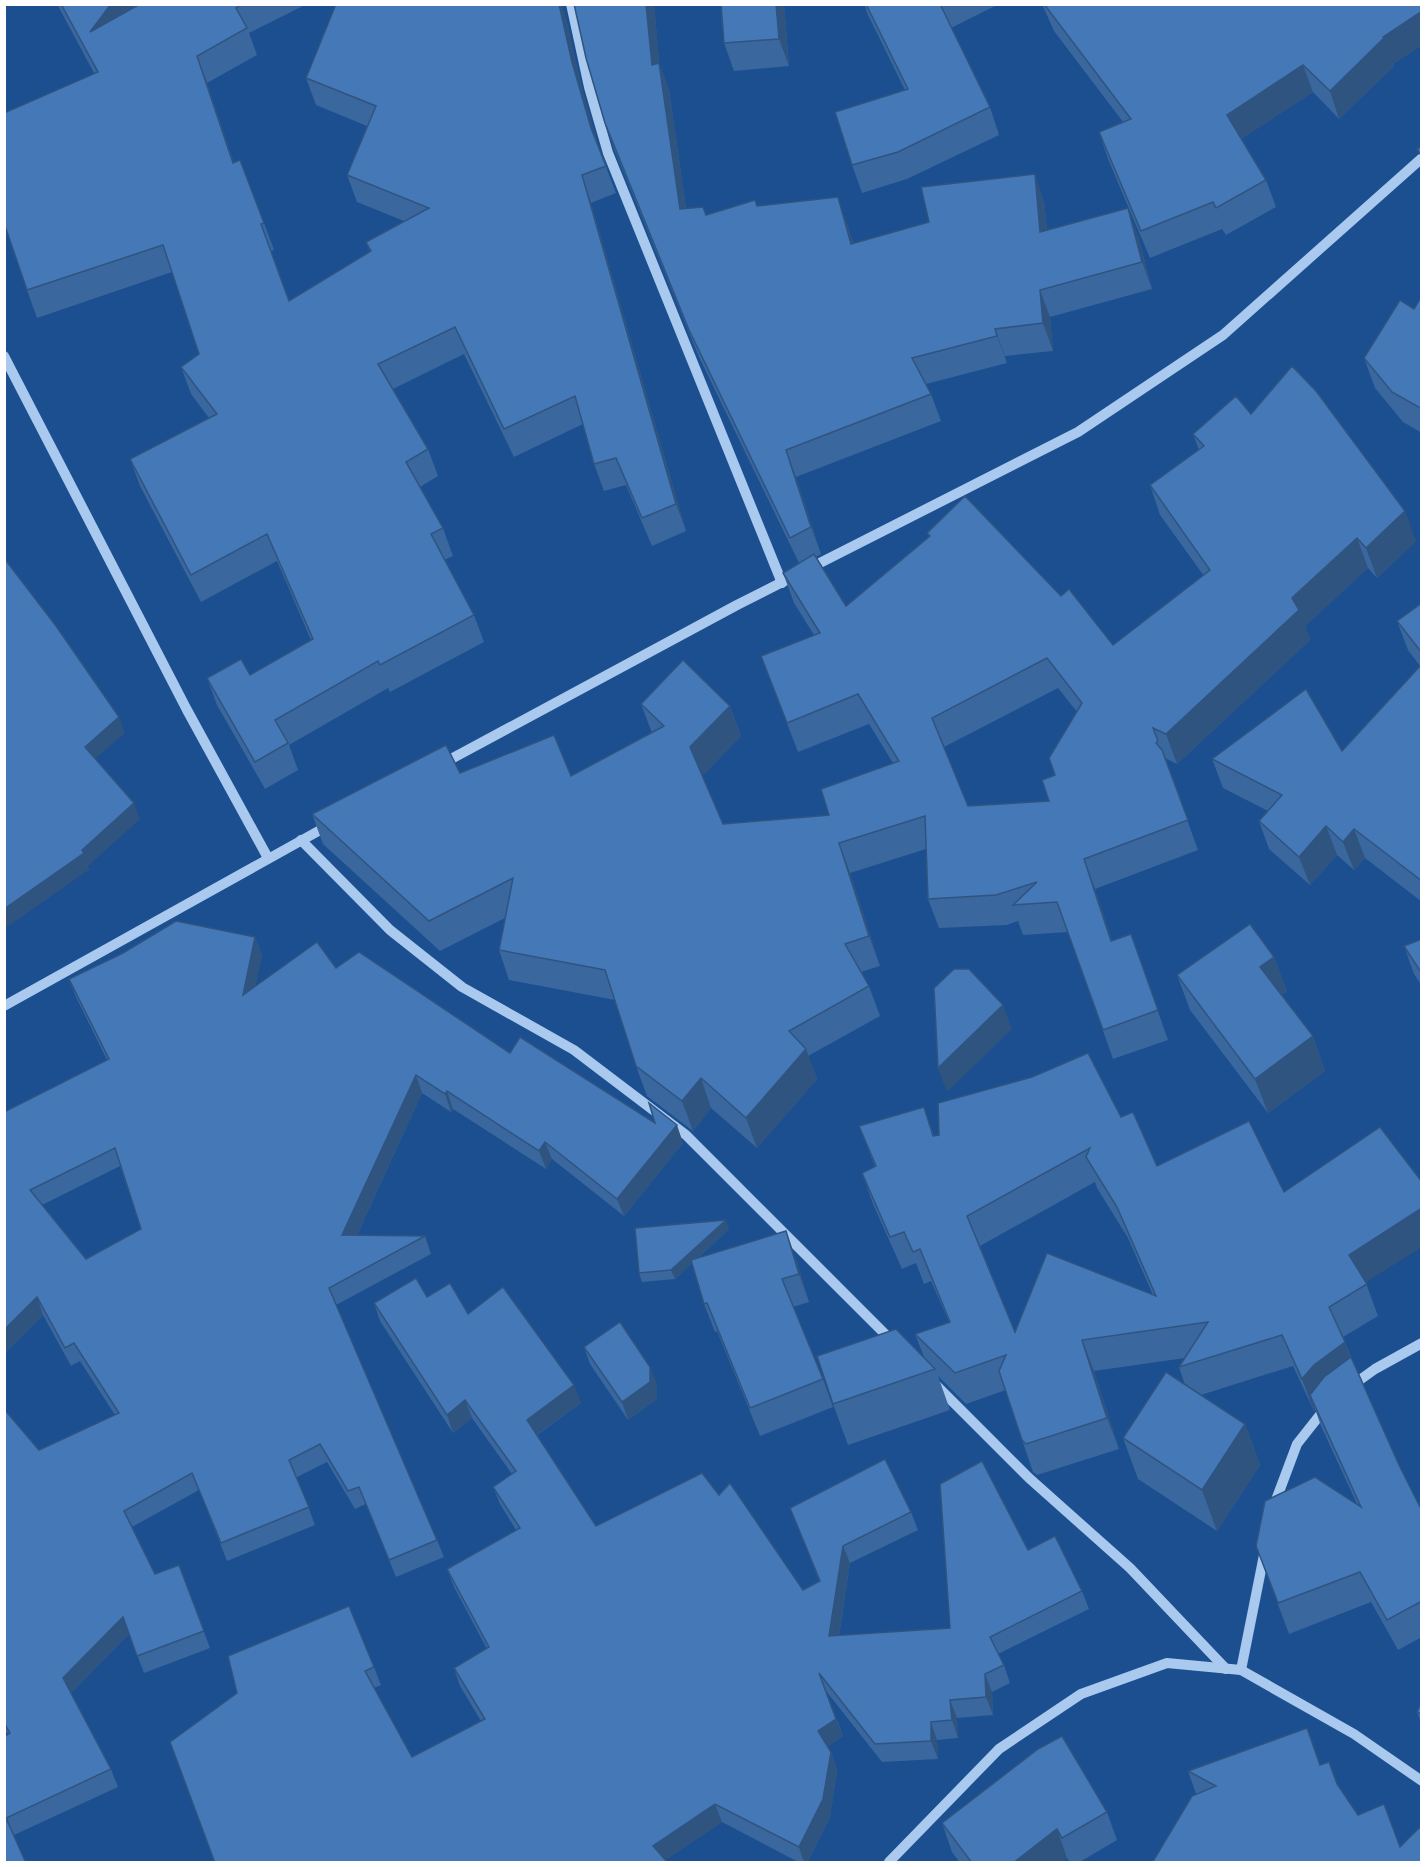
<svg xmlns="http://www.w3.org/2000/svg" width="1426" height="1867" font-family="'Varela Round',sans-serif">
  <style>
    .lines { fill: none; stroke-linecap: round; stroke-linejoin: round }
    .minor { stroke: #a9c9ee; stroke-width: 10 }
    .wall { fill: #3a679d; fill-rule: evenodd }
    .shaded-wall { fill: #305480 }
    .building { fill: #4478b7; stroke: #305480; stroke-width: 1.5; fill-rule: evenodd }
  </style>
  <rect width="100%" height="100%" fill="#1b4f8f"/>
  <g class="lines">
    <g class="minor">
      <polyline points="571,4 589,87 608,153 782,583"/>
      <polyline points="4,356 187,710 268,858"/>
      <polyline points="440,765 737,605 1078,432 1223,335 1422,158"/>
      <polyline points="301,840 390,930 462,987 574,1050 686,1135 894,1343"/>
      <polyline points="4,1006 331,824"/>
      <polyline points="935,1384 1029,1478 1130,1568 1226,1669"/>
      <polyline points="1350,1387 1375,1369 1422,1343"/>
      <polyline points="1273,1508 1297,1444 1327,1406"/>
      <polyline points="1241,1670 1265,1550"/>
      <polyline points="889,1862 999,1749 1081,1694 1167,1663 1241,1670 1354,1734 1422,1781"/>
    </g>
  </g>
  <g class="wall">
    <polygon points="57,4 307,4 249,33 257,55 207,83 234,163 264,223 274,250 271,251 289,301 370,252 366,242 404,221 357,202 347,175 367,126 316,105 306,78 336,4 561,4 567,23 582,89 598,146 616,193 591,203 686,531 652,546 626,485 604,491 594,464 583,424 514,457 464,354 393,389 428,449 438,476 420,487 443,528 453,556 444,560 474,615 484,642 390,692 388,688 289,745 298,770 265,789 217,705 207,678 250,675 311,640 277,561 201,602 140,486 130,459 209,418 191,394 181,367 199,354 172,272 37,318 27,290 94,73"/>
    <path d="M654 4 659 63 669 90 686 208 706 215 757 206 847 224 853 243 1044 201 1047 230 1138 236 1152 289 1050 317 1053 351 1005 356 1007 363 926 384 931 394 941 421 796 477 821 554 816 557 846 606 929 538 927 533 1061 596 1113 645 1204 576 1160 515 1150 485 1199 450 1193 434 1251 414 1416 541 1377 578 1368 568 1305 626 1310 640 1177 764 1165 758 1198 850 1095 889 1112 941 1131 934 1168 1040 1113 1059 1068 932 1023 935 1018 921 1007 925 939 928 928 899 926 849 850 873 880 966 861 972 869 986 880 1016 808 1056 817 1079 757 1148 711 1108 693 1131 647 1096 636 1066 615 1000 509 980 499 950 505 918 440 951 323 844 312 814 460 773 571 776 652 733 641 704 730 706 741 736 702 776 723 824 829 815 893 763 869 724 798 752 761 656 814 635 794 603 783 573 799 563 699 357 615 151 605 123ZM1058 688 1077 712 1055 775 1049 801 968 806 944 747Z"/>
    <polygon points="784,4 789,66 734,71 724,43"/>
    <polygon points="864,4 999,4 951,28 990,107 999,135 907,179 862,193 852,165 905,90 868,15"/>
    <polygon points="1042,4 1422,4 1422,45 1393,64 1394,66 1339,119 1313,92 1241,139 1266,180 1276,207 1226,235 1222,229 1150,258 1108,159 1099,132 1123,122 1054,31"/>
    <polygon points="1422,296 1422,433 1403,422 1375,388 1364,358 1414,309"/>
    <polygon points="1422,603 1422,902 1365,858 1354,870 1337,855 1310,885 1269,849 1259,821 1268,811 1223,788 1212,759 1342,751 1420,666 1408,650 1397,621"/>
    <path d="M255 937 262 955 255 987 336 968 510 1053 683 1143 624 1216 552 1159 546 1169 453 1109 451 1112 422 1093 357 1235 425 1236 431 1254 336 1305 437 1540 444 1557 396 1577 366 1504 355 1509 327 1462 297 1477 315 1525 227 1561 199 1490 132 1527 155 1574 179 1565 210 1648 144 1673 129 1634 71 1693 111 1769 118 1787 14 1835 4 1863 8 1734 4 1729V1409L39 1450 115 1415 80 1361 71 1366 43 1315 4 1354V1112L107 1060 76 997 69 979ZM120 1166 141 1229 86 1259 42 1205Z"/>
    <polygon points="1422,939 1422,986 1414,974 1404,946"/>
    <polygon points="1274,957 1287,992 1282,995 1313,1036 1325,1071 1268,1113 1190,1010 1177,975"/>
    <path d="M924 1107 934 1136 1121 1117 1157 1166 1284 1192 1366 1283 1378 1316 1343 1337 1351 1357 1399 1465 1422 1511V1637L1398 1650 1371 1602 1289 1634 1256 1546 1357 1504 1321 1426 1315 1409 1314 1411 1293 1366 1201 1395 1245 1424 1260 1465 1217 1531 1138 1479 1123 1438 1185 1385 1179 1367 1185 1358 1094 1371 1119 1449 1037 1475 1033 1472 1022 1440 1006 1390 966 1404 938 1376 950 1410 848 1445 833 1404 924 1357 915 1334 949 1322 931 1281 924 1284 916 1263 902 1269 873 1204 862 1173 875 1167 859 1126ZM1095 1182 1097 1188 1128 1238 1153 1295 1015 1332 980 1246Z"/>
    <polygon points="729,1229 697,1259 796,1259 809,1302 793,1307 823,1379 833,1407 760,1436 717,1331 715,1332 704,1304 692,1263 675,1279 642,1282 639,1273"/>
    <polygon points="427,1297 468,1314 581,1403 537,1435 596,1526 719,1495 803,1590 819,1581 790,1508 911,1512 918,1530 850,1563 839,1636 950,1628 1028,1550 1082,1591 1089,1609 998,1654 1004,1665 1010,1683 992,1692 993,1715 957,1718 958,1738 937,1740 938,1759 882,1762 826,1691 843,1736 827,1747 831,1752 837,1770 830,1817 807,1863 800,1863 722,1822 665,1860 237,1693 374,1667 381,1685 374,1688 412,1757 481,1721 460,1686 454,1668 487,1649 454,1587 447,1569 516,1530 500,1504 493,1487 512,1474 472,1418 453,1433 380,1321 374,1303"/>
    <polygon points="584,1347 657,1384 657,1399 628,1420 590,1364"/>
    <polygon points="1422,1701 1422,1725 1417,1712"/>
    <polygon points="1320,1765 1337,1784 1358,1815 1422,1863 1196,1794 1188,1771"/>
    <polygon points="1107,1812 1117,1840 1078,1863 1070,1863 1067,1858 1061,1863 960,1863 952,1852 942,1823"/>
  </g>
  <g class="shaded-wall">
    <polygon points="111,4 142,4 90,32"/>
    <polygon points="559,4 561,4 567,23 582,89 601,155 591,128 572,62"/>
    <polygon points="646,4 654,4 662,92 652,65"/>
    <polygon points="776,4 784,4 789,66 779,39"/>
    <polygon points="1422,11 1422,45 1393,64 1394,66 1339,119 1330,91 1383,37"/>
    <polygon points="197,56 207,83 243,190 233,163"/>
    <polygon points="659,63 669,90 690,236 680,209"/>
    <polygon points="1303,65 1313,92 1237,142 1227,115"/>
    <polygon points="1035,174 1044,201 1050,259 1040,232"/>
    <polygon points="582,175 591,203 686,531 676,504"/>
    <polygon points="838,197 847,224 861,271 851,244"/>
    <polygon points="1128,208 1138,236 1152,289 1142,262"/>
    <polygon points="1040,290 1050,317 1053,351 1043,323"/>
    <polygon points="995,329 1005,356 1007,363 997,336"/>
    <polygon points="786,450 796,477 821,554 811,527"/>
    <polygon points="1405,511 1416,541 1377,578 1366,548"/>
    <polygon points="1357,538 1368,568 1305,626 1310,640 1177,764 1166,734 1292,598"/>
    <polygon points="730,706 741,736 701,777 690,747"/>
    <polygon points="119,717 125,733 90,763 85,747"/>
    <polygon points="134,803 140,819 88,866 90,869 4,929 4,909 82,850"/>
    <polygon points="1326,826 1337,855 1310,885 1299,857"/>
    <polygon points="1354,829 1365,858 1354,870 1343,842"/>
    <polygon points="839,843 850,873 880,966 869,936"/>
    <polygon points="1084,859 1095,889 1122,971 1111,941"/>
    <polygon points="255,937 262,955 250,1013 243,995"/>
    <polygon points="1274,957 1287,992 1273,1002 1260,967"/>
    <polygon points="1003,1005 1012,1029 947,1092 938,1068"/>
    <polygon points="1313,1036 1325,1071 1268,1113 1255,1079"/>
    <polygon points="806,1049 817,1079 757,1148 746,1118"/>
    <polygon points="416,1075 422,1093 349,1252 342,1235"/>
    <polygon points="701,1078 711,1108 693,1131 682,1101"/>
    <polygon points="447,1091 453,1109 451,1112 445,1094"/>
    <polygon points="677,1125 683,1143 624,1216 617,1199"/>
    <polygon points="545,1142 552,1159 546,1169 539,1151"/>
    <polygon points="1422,1208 1422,1247 1360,1286 1349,1255"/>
    <polygon points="726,1220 729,1229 675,1279 671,1270"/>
    <polygon points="786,1231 796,1259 809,1302 799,1274"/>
    <polygon points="37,1297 43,1315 4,1354 4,1330"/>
    <polygon points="1082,1340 1094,1371 1119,1449 1107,1418"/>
    <polygon points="1345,1342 1356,1373 1310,1395 1315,1409 1314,1411 1302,1379 1314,1365"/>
    <polygon points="650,1367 657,1384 657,1399 628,1420 622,1402"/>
    <polygon points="574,1385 581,1403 533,1437 527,1420"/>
    <polygon points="465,1400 472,1418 453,1433 447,1415"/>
    <polygon points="1245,1424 1260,1465 1217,1531 1202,1490"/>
    <polygon points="843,1546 850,1563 836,1654 829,1636"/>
    <polygon points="123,1617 129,1634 69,1695 63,1678"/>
    <polygon points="985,1674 992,1692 993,1715 986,1697"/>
    <polygon points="950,1700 957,1718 958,1738 952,1720"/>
    <polygon points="836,1719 843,1736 825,1749 818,1731"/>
    <polygon points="931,1722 937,1740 938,1759 931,1741"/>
    <polygon points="831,1752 837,1770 830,1817 807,1863 804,1863 799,1847"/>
    <polygon points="715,1804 722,1822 662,1863 653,1846"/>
    <polygon points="1057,1829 1067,1858 1061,1863 1013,1863"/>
  </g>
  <g class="building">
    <polygon points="61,4 111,4 90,32 140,4 242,4 236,8 247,28 197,56 233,163 240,160 264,223 261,224 289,301 371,251 366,242 429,208 347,175 376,106 306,78 336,4 559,4 572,62 591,128 606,166 582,175 676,504 642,518 616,458 594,464 575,396 504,429 455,327 378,364 428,449 406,462 443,528 431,534 474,615 380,665 378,661 275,720 288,743 255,762 207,678 241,659 250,675 313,639 267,534 191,575 130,459 217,414 181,367 199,354 163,245 27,290 4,223 4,113 98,72"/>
    <polygon points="574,4 646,4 652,65 659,63 680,209 703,207 706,215 755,200 757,206 838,197 851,244 929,222 921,187 1035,174 1040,232 1128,208 1142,262 1040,290 1043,323 995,329 997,336 912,358 931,394 786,450 811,527 790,538 689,330 605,123 586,58"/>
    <polygon points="721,4 776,4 779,39 724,43"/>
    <polygon points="866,4 940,4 990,107 898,152 852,165 835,112 908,89"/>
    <polygon points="1044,4 1422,4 1422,11 1383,37 1384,38 1330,91 1303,65 1227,115 1266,180 1216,208 1213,202 1141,231 1099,132 1131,119"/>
    <polygon points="1422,146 1422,157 1417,149"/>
    <polygon points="1422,296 1422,409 1392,392 1364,358 1400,300 1414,309"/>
    <path d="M1292 366 1316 391 1405 511 1366 548 1357 538 1292 598 1299 610 1166 734 1153 728 1158 741 1156 743 1162 750 1188 820 1084 859 1111 941 1131 934 1158 1010 1103 1030 1057 902 1013 905 1037 882 996 895 928 899 925 816 839 843 869 936 845 944 869 986 789 1031 806 1049 746 1118 701 1078 682 1101 636 1066 605 970 499 950 513 878 429 921 312 814 446 745 460 773 554 735 571 776 664 726 641 704 683 660 730 706 690 747 723 824 829 815 821 789 899 761 858 694 787 723 761 656 820 633 783 573 814 554 846 606 930 536 927 533 965 496 1061 596 1069 589 1113 645 1210 570 1150 485 1204 446 1193 434 1236 396 1251 414ZM1047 658 1082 703 1049 758 1055 775 1042 780 1049 801 968 806 932 718Z"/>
    <polygon points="4,558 56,626 119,717 85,747 134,803 82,850 84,853 4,909"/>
    <polygon points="1422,603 1422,653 1397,621"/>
    <polygon points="1422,664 1422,881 1354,829 1343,842 1326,826 1299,857 1259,821 1282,795 1212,759 1306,689 1342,751"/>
    <path d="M176 921 255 937 243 995 317 942 336 968 359 952 510 1053 520 1037 655 1123 649 1103 677 1125 617 1199 545 1142 539 1151 447 1091 445 1094 416 1075 342 1235 425 1236 329 1288 437 1540 389 1560 359 1487 348 1491 320 1444 289 1460 309 1507 221 1543 192 1473 124 1511 155 1574 179 1565 204 1631 137 1656 123 1617 63 1678 111 1769 6 1818 26 1863H4V1737L10 1733 4 1723V1409L39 1450 119 1413 74 1343 65 1348 37 1297 4 1330V1112L109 1059 69 979 123 953ZM115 1148 141 1229 86 1259 30 1190Z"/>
    <polygon points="1250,924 1274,957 1260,967 1313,1036 1255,1079 1177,975"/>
    <polygon points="1422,939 1422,974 1404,946"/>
    <polygon points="954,969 969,969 1003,1005 938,1068 934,988"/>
    <path d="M1088 1053 1121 1117 1133 1112 1157 1166 1249 1121 1284 1192 1380 1127 1422 1182V1208L1349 1255 1367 1284 1329 1307 1345 1342 1314 1365 1302 1379 1282 1335 1179 1367 1208 1322 1082 1340 1107 1418 1026 1444 1022 1440 999 1371 1006 1355 955 1373 915 1334 950 1322 920 1249 913 1252 904 1232 890 1237 862 1173 876 1166 859 1126 924 1107 933 1136 939 1135 938 1103 1032 1077ZM1090 1148 1086 1157 1117 1207 1156 1296 1047 1253 1015 1332 967 1216Z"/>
    <polygon points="726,1220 671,1270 639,1273 635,1228"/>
    <polygon points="786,1231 799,1274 782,1279 823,1379 750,1408 707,1303 704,1304 691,1260"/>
    <polygon points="416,1278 427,1297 450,1283 468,1314 503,1287 574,1385 527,1420 596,1526 702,1473 719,1495 730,1483 803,1590 820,1581 790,1508 885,1459 911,1512 843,1546 829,1636 950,1628 940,1484 982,1461 1028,1550 1055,1536 1082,1591 990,1637 1004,1665 985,1674 986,1697 950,1700 952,1720 931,1722 931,1741 875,1744 819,1673 836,1719 818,1731 831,1752 823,1799 799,1847 715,1804 653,1846 668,1863 215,1863 170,1742 237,1693 228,1656 349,1606 374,1667 365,1671 412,1757 485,1719 454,1668 489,1647 447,1569 520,1528 493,1487 516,1471 465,1400 447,1415 374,1303"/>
    <polygon points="620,1322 650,1367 650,1382 622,1402 584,1347"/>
    <polygon points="896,1329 935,1369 833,1404 817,1356"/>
    <polygon points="1351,1357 1399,1465 1422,1511 1422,1601 1387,1620 1360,1572 1278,1603 1256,1546 1265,1501 1315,1477 1361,1507 1310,1395 1324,1377"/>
    <polygon points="1166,1372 1245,1424 1202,1490 1123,1438"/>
    <polygon points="1422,1701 1422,1714 1417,1712"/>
    <polygon points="1307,1728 1320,1765 1329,1762 1337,1784 1358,1815 1384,1804 1400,1847 1419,1828 1422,1830 1422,1863 1152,1863 1192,1796 1216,1786 1188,1771"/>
    <polygon points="1062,1736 1107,1812 1062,1838 1057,1829 1013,1863 972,1863 942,1823 1038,1749"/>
  </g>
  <rect width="1426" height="1867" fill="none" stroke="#ffffff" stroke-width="12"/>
</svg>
